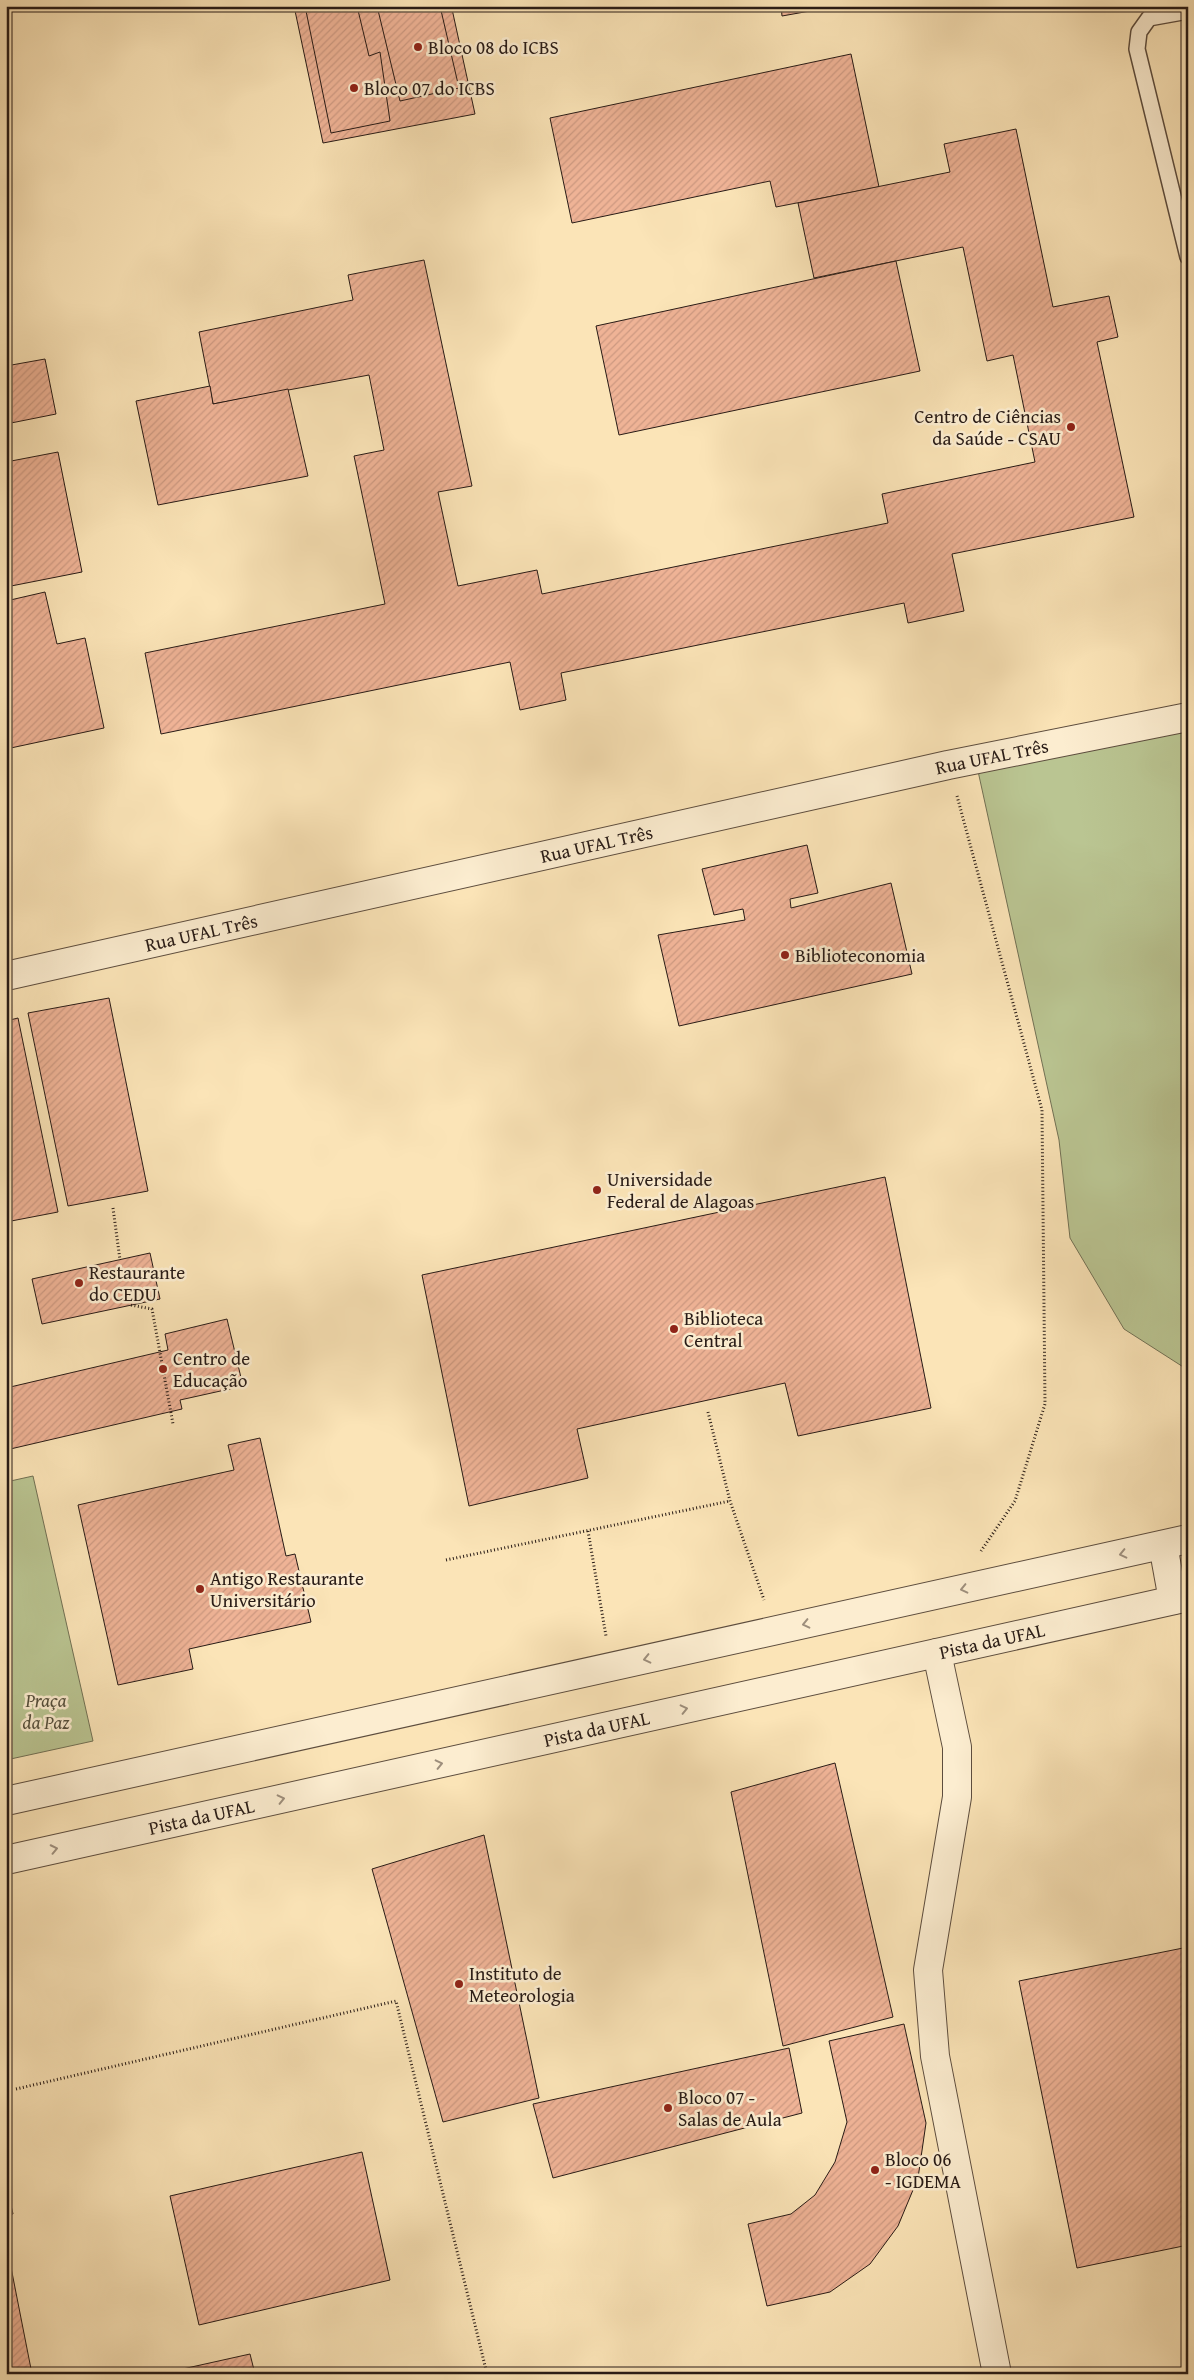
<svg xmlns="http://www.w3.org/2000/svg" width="1194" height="2380" font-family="'Gentium Book Plus',serif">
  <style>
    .green { fill: #bac592; stroke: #717054 }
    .building { fill: url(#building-hatch); stroke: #281b16 }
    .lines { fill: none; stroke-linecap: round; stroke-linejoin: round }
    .service-casing { stroke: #5d4d3e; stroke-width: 18 }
    .minor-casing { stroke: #5d4d3e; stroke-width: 30 }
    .path { stroke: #281b16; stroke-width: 3; stroke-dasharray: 1 2.5; stroke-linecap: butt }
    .service { stroke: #fcedd0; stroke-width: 15 }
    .minor { stroke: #fcedd0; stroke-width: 28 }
    .oneway { stroke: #9d8e7c }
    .poi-dot { fill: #8f2418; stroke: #fcedd0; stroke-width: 2 }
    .labels { text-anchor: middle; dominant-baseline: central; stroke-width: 5; stroke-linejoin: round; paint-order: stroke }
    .poi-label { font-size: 19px; fill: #281b16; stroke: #fcedd0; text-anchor: start }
    .street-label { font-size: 19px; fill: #281b16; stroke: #fcedd0 }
    .park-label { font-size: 19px; font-style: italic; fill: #544e3b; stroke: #fcedd0 }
  </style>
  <defs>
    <pattern id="building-hatch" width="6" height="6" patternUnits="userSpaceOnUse" patternTransform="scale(1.25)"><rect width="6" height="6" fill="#efb396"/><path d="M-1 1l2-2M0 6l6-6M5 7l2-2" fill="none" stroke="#cd9981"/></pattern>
  </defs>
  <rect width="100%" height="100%" fill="#fbe4b7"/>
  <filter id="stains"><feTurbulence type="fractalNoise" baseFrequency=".004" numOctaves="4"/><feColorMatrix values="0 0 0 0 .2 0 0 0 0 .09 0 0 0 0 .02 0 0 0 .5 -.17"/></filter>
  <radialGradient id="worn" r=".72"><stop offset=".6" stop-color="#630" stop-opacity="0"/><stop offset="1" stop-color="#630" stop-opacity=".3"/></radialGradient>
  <g class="green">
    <polygon points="1188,724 1188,1370 1124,1329 1070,1238 1059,1140 976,762"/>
    <polygon points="33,1476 93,1741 6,1760 6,1482"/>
  </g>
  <g class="building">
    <polygon points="294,6 467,6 452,9 475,114 323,143"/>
    <polygon points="305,6 357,6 369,56 380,52 390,121 331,133"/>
    <polygon points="377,6 440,6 459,88 400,101"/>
    <polygon points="781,6 838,6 782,16"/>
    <polygon points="851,54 879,187 776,207 770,181 572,223 550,118"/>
    <polygon points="1016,129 1053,307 1109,296 1118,337 1097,342 1134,517 952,554 964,611 908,623 904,603 561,673 566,700 520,710 510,662 161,734 145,653 385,604 354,456 384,450 369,375 213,404 199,332 353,300 348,275 424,260 472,486 438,492 458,586 537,570 542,594 888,523 882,494 1035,462 1013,355 987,361 963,247 814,278 798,203 950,172 944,144"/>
    <polygon points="896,261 920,371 619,435 596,326"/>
    <polygon points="45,359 56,414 11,423 6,401 6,366"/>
    <polygon points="210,386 213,404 288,389 308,476 158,505 136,401"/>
    <polygon points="58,452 82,572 6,587 6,462"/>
    <polygon points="45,592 57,644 85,638 104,728 6,749 6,601"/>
    <polygon points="807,845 818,893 790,899 791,908 891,883 912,974 679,1026 658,935 745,920 743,909 714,915 702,869"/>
    <polygon points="109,998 148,1191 68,1206 28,1013"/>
    <polygon points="18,1018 58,1212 6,1222 6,1021"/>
    <polygon points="885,1177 931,1408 798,1436 785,1383 577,1429 588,1478 469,1506 422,1275"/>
    <polygon points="150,1253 160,1299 42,1324 32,1279"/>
    <polygon points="227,1319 243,1386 180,1400 182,1409 6,1450 6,1388 168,1350 165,1334"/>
    <polygon points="260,1438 286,1556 295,1554 311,1622 189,1649 193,1669 118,1685 78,1505 234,1470 228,1445"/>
    <polygon points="835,1763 893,2017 783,2046 731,1792"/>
    <polygon points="484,1835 539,2098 443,2122 372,1869"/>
    <polygon points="1188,1947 1188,2245 1077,2268 1019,1981"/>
    <polygon points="904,2024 926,2123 918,2178 898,2226 870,2264 830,2292 767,2306 748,2224 791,2214 815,2195 835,2162 847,2122 829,2041"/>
    <polygon points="789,2048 802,2113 553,2178 533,2104"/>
    <polygon points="362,2152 390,2280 199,2325 170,2196"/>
    <polygon points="6,2183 13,2214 6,2215"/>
    <polygon points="6,2247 7,2247 32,2374 6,2374"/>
    <polygon points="250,2354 255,2374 160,2374"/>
  </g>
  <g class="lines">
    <g class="service-casing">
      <polyline id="service" points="1188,11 1149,18 1139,32 1137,49 1188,257"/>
    </g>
    <g class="minor-casing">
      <g id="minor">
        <path id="s1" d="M6 976 948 765 1188 717"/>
        <polyline points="1163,1545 1173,1600"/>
        <polyline points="937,1653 957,1747 957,1797 928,1970 935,2056 997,2374"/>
        <polyline points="6,1801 1188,1539"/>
        <path id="s2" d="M6 1860 1188 1597"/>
      </g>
    </g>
    <g class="path">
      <polyline points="957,796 1042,1110 1045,1404 1015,1501 981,1551"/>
      <polyline points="113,1208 120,1260"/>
      <polyline points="131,1305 152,1309 173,1424"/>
      <polyline points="708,1412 730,1501 764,1600"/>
      <polyline points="588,1531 606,1636"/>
      <polyline points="446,1560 730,1501"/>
      <polyline points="16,2089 396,2001 487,2374"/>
    </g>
    <use href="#service" class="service"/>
    <use href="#minor" class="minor"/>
  </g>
  <defs><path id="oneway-chevron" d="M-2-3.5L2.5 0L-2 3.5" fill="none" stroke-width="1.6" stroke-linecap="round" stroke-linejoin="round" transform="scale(1.25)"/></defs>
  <g class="oneway">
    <use href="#oneway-chevron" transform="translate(1123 1554) rotate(167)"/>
    <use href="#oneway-chevron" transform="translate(964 1589) rotate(167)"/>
    <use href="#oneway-chevron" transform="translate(806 1624) rotate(167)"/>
    <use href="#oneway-chevron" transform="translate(647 1659) rotate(167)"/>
    <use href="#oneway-chevron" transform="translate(684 1709) rotate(-13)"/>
    <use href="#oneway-chevron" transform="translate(439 1764) rotate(-13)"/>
    <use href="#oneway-chevron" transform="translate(281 1799) rotate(-13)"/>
    <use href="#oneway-chevron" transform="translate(54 1849) rotate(-12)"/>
  </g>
  <g class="poi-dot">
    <circle cx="418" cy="47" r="5"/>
    <circle cx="354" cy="88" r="5"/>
    <circle cx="1071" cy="427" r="5"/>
    <circle cx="785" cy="955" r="5"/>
    <circle cx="597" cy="1190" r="5"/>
    <circle cx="79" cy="1283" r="5"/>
    <circle cx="674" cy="1329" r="5"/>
    <circle cx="163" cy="1369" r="5"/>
    <circle cx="200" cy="1589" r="5"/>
    <circle cx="459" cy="1984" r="5"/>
    <circle cx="668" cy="2108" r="5"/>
    <circle cx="875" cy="2170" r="5"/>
  </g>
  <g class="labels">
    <g class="poi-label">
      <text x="428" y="47">Bloco 08 do ICBS</text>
      <text x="364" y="88">Bloco 07 do ICBS</text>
      <text x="1061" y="416" text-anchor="end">Centro de Ciências<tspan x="1061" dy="22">da Saúde - CSAU</tspan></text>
      <text x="795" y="955">Biblioteconomia</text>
      <text x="607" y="1179">Universidade<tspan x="607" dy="22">Federal de Alagoas</tspan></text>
      <text x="89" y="1272">Restaurante<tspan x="89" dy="22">do CEDU</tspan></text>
      <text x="684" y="1318">Biblioteca<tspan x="684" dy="22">Central</tspan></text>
      <text x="173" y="1358">Centro de<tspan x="173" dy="22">Educação</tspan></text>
      <text x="210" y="1578">Antigo Restaurante<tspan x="210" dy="22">Universitário</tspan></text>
      <text x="469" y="1973">Instituto de<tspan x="469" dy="22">Meteorologia</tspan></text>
      <text x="678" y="2097">Bloco 07 -<tspan x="678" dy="22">Salas de Aula</tspan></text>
      <text x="885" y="2159">Bloco 06<tspan x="885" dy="22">- IGDEMA</tspan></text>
    </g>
    <g class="street-label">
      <text stroke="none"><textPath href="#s1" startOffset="1010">Rua UFAL Três</textPath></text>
      <text stroke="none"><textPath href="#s1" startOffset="605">Rua UFAL Três</textPath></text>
      <text stroke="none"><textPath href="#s1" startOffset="200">Rua UFAL Três</textPath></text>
      <text stroke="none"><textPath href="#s2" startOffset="1010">Pista da UFAL</textPath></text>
      <text stroke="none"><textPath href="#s2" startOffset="605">Pista da UFAL</textPath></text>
      <text stroke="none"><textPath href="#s2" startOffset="200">Pista da UFAL</textPath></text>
    </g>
    <g class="park-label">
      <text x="46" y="1700">Praça<tspan x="46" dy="22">da Paz</tspan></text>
    </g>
  </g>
  <rect width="1194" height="2380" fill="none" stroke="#fbe4b7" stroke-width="25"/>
  <rect x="8" y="8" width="1179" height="2365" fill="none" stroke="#281b16" stroke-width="2.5"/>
  <rect x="12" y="12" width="1169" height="2355" fill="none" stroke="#281b16"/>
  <rect width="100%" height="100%" filter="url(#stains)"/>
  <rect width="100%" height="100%" fill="url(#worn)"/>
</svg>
